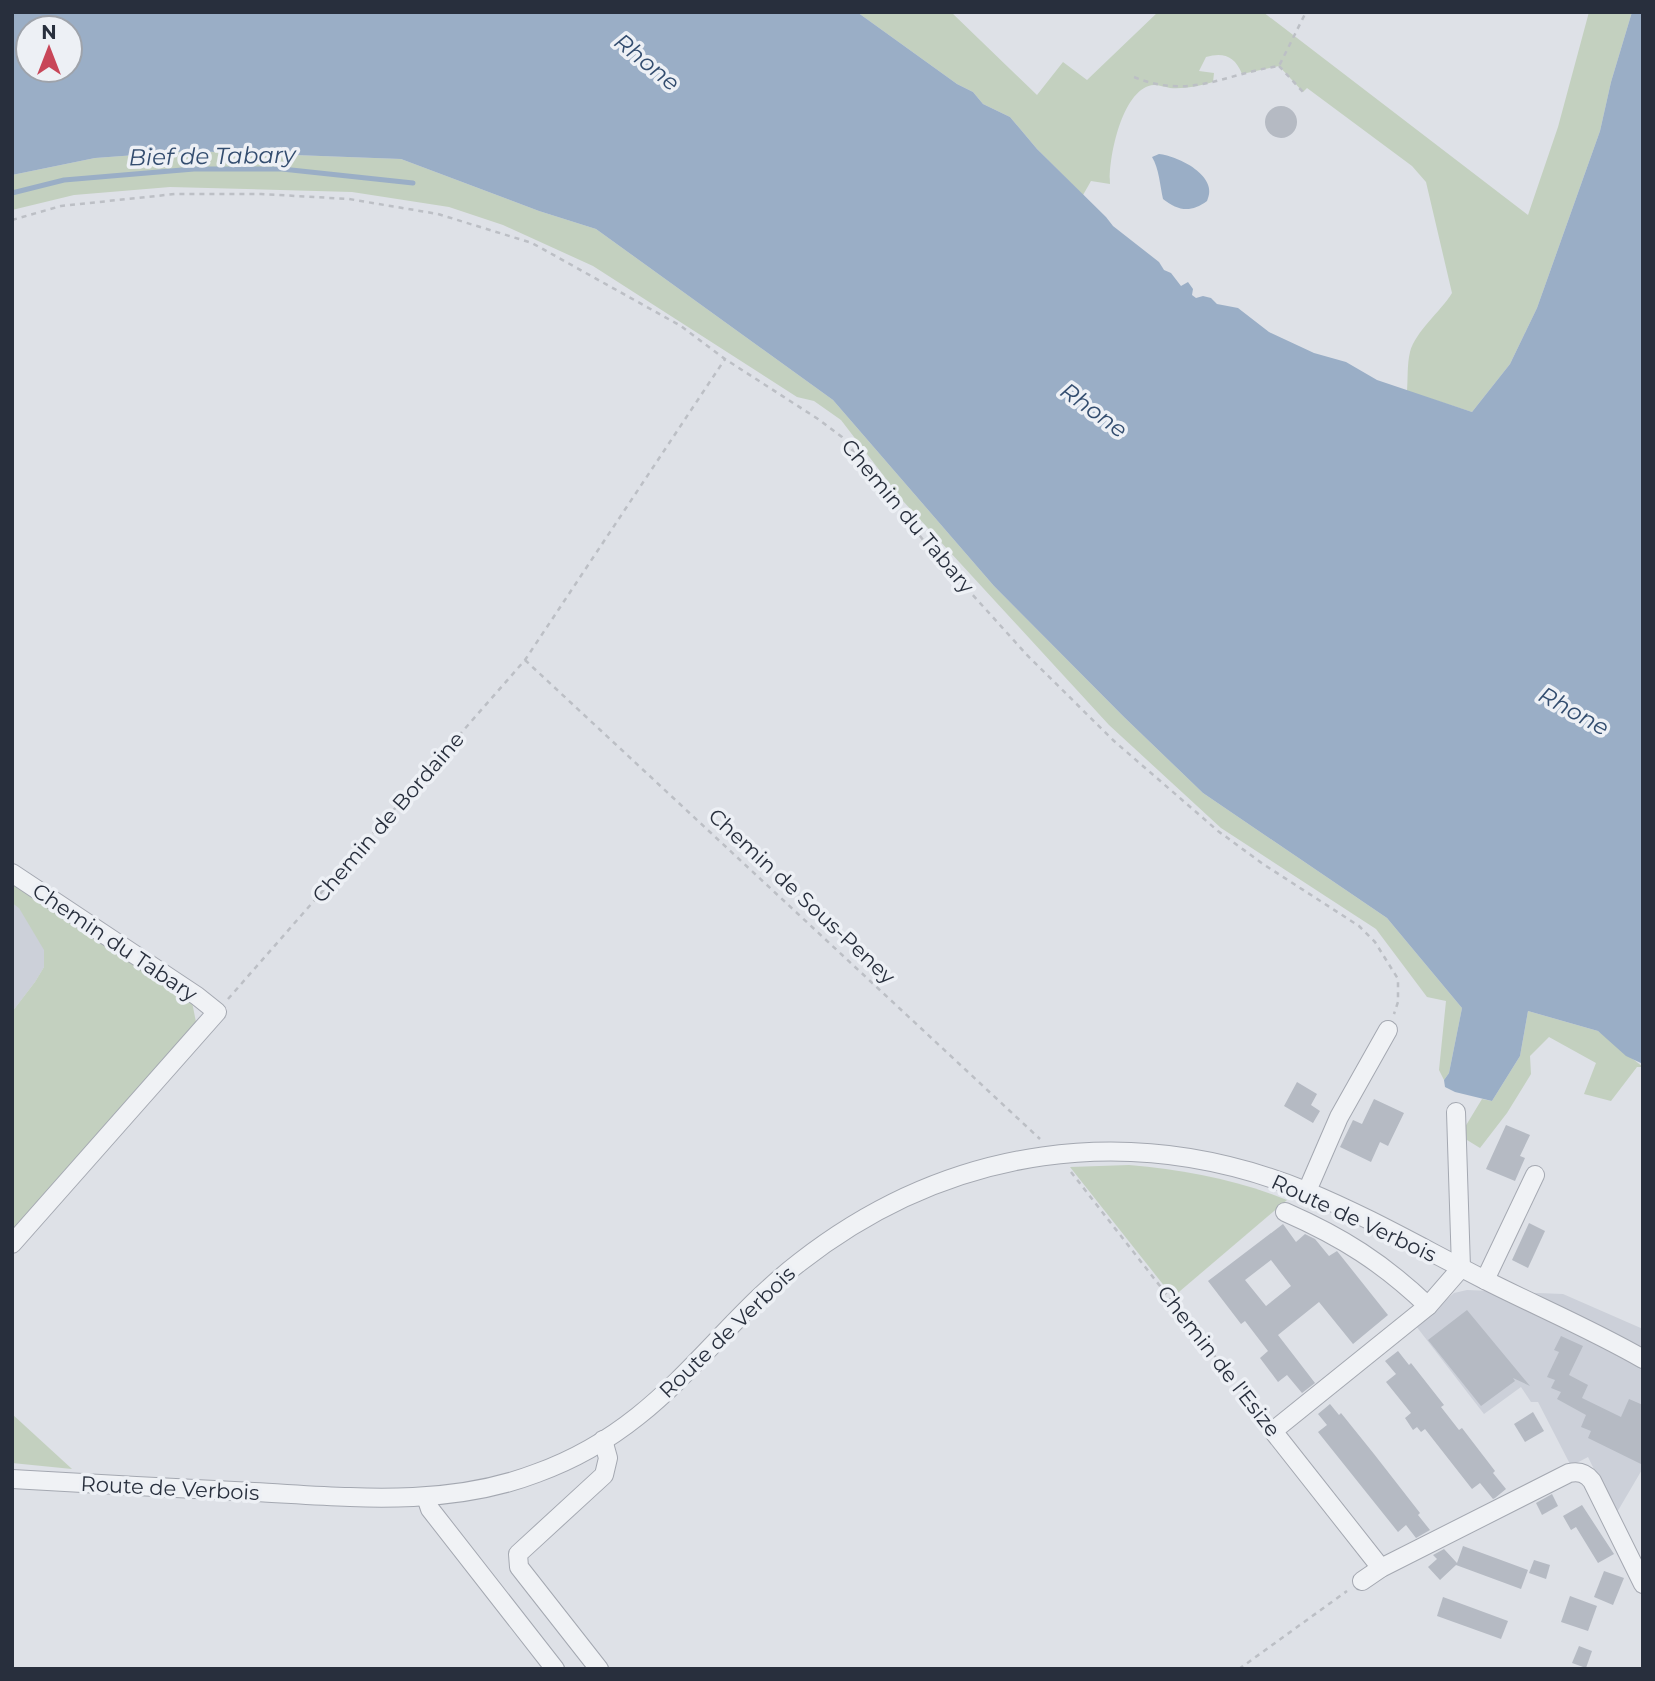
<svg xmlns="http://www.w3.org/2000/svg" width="1655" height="1681" font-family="Montserrat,sans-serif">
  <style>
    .built { fill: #ccd0d9 }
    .green { fill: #c3d0bf }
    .water { fill: #9aaec6; fill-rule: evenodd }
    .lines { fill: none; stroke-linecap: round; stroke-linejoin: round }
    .stream { stroke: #9aaec6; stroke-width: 5 }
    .building { fill: #b5bac3; fill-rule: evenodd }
    .minor-casing { stroke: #a4a8b1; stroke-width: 20 }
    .path { stroke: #bcbfc5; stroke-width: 2.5; stroke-dasharray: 5 5; stroke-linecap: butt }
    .minor { stroke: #f0f2f5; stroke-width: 18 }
    .labels { text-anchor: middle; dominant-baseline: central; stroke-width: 7; stroke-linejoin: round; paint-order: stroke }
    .street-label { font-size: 21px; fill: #282f3d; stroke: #edf0f5 }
    .water-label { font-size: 23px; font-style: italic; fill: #334d6f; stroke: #edf0f5 }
  </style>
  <rect width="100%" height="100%" fill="#dee1e7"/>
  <g class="built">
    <polygon points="12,903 19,907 44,949 44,967 35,982 12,1012"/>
    <polygon points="1467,1290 1563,1294 1643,1329 1643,1468 1616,1514 1588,1457 1571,1466 1538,1402 1531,1402 1521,1387 1484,1414 1416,1326 1454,1293"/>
  </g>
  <g class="green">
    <path d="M857 12H951L1037 95 1063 62 1087 80 1158 12H1263L1528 215 1558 127 1589 12H1632L1611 82 1600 131 1537 308 1510 364 1472 412 1407 391C1408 379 1407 364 1410 352 1415 332 1441 311 1452 293L1426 182 1412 166 1307 88 1303 92 1279 66 1242 74C1235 56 1223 52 1206 57L1199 71 1214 73 1213 82C1199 86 1185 89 1170 88 1165 87 1159 85 1154 85 1122 87 1108 160 1110 184L1091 181 1083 195 1037 149 1010 117 983 104 973 92 957 84Z"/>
    <polygon points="191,151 401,159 539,211 596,229 833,400 994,586 1124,717 1203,793 1387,918 1462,1008 1449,1073 1444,1080 1439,1070 1446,1001 1427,997 1376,929 1221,828 1109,725 903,501 841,420 814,401 797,397 593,266 503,225 449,207 352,192 170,187 74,195 12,210 12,175 95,158"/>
    <polygon points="12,880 192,1002 197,1027 12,1236 12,1012 35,982 44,967 44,950 19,908 12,903"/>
    <polygon points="1528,1011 1598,1031 1643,1067 1637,1067 1611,1101 1584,1094 1596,1063 1549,1037 1530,1056 1531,1074 1507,1113 1480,1148 1467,1140 1465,1127 1482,1099 1492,1101 1520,1056"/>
    <path d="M1129 1165C1184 1170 1235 1179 1287 1200L1173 1297 1070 1167Z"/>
    <polygon points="12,1414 72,1469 12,1463"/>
  </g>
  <g class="water">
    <path d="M12 12H857L957 84 973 92 983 104 1010 117 1037 149 1106 217 1113 226 1159 262 1164 270 1171 273 1181 286 1188 282 1193 289 1192 295 1196 298 1203 296 1211 298 1217 304 1238 308 1269 332 1314 353 1346 362 1377 380 1472 412 1510 364 1537 308 1600 131 1611 82 1632 12H1643V1064L1626 1056 1598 1031 1528 1011 1520 1056 1492 1101 1455 1092 1445 1087 1444 1080 1449 1073 1462 1008 1387 918 1203 793 1124 717 994 586 833 400 596 229 539 211 401 159 191 151 95 158 12 175ZM28 28H70V70H28Z"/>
    <path d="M1159 154C1178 156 1220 176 1207 201 1191 213 1178 211 1163 199 1160 186 1159 168 1152 157Z"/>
  </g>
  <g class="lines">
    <polyline class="stream" points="12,193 64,180 194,169 282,169 413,183"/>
  </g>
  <g class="building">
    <circle cx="1281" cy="122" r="16"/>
    <polygon points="1297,1082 1317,1094 1311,1105 1320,1111 1313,1123 1284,1106"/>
    <polygon points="1374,1099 1404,1113 1388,1146 1380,1142 1371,1162 1340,1147 1353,1120 1362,1124"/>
    <polygon points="1506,1125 1530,1135 1520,1156 1525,1158 1515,1181 1486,1169"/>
    <polygon points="1529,1223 1545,1231 1528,1268 1512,1260"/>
    <path d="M1283 1224 1296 1242 1305 1234 1315 1239 1329 1256 1337 1251 1388 1315 1353 1344 1319 1302 1278 1335 1315 1383 1302 1393 1287 1375 1278 1382 1260 1358 1268 1351 1245 1321 1241 1324 1208 1281ZM1271 1260 1291 1286 1266 1306 1245 1280Z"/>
    <polygon points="1467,1310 1530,1386 1513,1378 1515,1381 1481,1406 1428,1340"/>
    <polygon points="1561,1336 1583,1346 1569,1375 1588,1385 1582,1398 1621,1417 1629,1399 1643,1405 1643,1465 1588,1438 1591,1431 1581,1427 1586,1415 1557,1399 1561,1392 1551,1388 1555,1380 1547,1377 1559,1352 1554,1350"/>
    <polygon points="1398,1351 1409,1365 1411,1363 1444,1405 1441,1407 1459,1430 1462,1428 1495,1471 1493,1473 1506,1489 1495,1498 1493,1499 1480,1483 1472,1489 1425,1429 1421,1432 1417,1427 1413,1430 1405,1418 1411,1413 1386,1382 1396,1374 1385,1361"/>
    <polygon points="1330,1404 1339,1415 1341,1413 1374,1454 1420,1513 1418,1515 1430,1530 1416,1538 1406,1525 1398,1532 1318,1432 1327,1425 1318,1414"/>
    <polygon points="1533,1412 1544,1431 1525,1442 1514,1424"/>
    <polygon points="1552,1494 1558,1506 1542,1515 1536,1503"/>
    <polygon points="1582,1505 1614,1554 1598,1563 1576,1527 1571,1530 1563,1516"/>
    <polygon points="1463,1546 1528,1570 1521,1589 1456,1565 1440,1580 1428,1567 1437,1559 1433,1555 1444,1549 1457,1563"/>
    <polygon points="1534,1560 1550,1565 1546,1579 1529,1573"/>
    <polygon points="1604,1571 1624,1578 1613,1605 1594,1597"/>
    <polygon points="1570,1596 1597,1606 1588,1631 1561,1622"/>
    <polygon points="1443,1597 1508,1621 1501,1639 1437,1616"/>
    <polygon points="1579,1646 1592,1651 1586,1668 1572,1663"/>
  </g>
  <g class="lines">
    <g class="minor-casing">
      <g id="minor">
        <polyline points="12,873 197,996 217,1012 12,1244"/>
        <polyline points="1307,1191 1339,1117 1388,1030"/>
        <path d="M1285 1212C1342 1237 1383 1263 1428 1306"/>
        <polyline points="1485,1280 1535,1175"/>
        <path d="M12 1479C93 1484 173 1488 254 1492 349 1497 446 1508 537 1473 573 1460 608 1440 638 1416 696 1370 740 1308 800 1262 949 1146 1130 1120 1306 1191 1367 1216 1424 1249 1483 1279 1536 1306 1591 1329 1643 1359"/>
        <polyline points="426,1497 430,1509 555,1669"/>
        <polyline points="1381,1568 1273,1431 1428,1306 1461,1268 1456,1112"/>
        <path d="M1362 1581 1381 1568 1569 1473C1579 1471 1586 1473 1592 1481L1643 1584"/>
        <polyline points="599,1669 519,1567 518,1554 604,1475 608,1458 603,1440"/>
      </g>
    </g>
    <g class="path">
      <polyline points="1279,66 1303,92"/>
      <path d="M1134 77C1190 100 1224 74 1279 66L1306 12"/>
      <polyline points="12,220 61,206 175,194 261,194 349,199 438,214 532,243 681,326 725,359 818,419 842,437 924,541 1027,655 1114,741 1218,831 1263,864 1359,926 1375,942 1398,979 1398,1002 1394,1014"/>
      <polyline points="525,660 1040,1139"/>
      <polyline points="228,999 525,660 725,359"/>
      <polyline points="1071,1172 1263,1418"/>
      <polyline points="1239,1669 1347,1591"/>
    </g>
    <use href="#minor" class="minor"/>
  </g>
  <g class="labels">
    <g class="street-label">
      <text transform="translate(908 516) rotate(50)">Chemin du Tabary</text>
      <text transform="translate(388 817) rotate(-49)">Chemin de Bordaine</text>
      <text transform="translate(802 896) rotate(43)">Chemin de Sous-Peney</text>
      <text transform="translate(115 942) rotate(34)">Chemin du Tabary</text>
      <text transform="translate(1354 1218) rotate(25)">Route de Verbois</text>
      <text transform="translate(727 1332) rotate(-44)">Route de Verbois</text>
      <text transform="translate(1219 1361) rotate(52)">Chemin de l'Esize</text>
      <text transform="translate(170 1488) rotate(3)">Route de Verbois</text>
    </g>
    <g class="water-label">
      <text transform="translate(647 62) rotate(39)">Rhone</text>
      <text transform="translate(212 156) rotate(-1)">Bief de Tabary</text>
      <text transform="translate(1094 410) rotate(36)">Rhone</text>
      <text transform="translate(1574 711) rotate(29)">Rhone</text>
    </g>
  </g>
  <rect width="1655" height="1681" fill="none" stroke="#282f3d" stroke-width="28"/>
  <g transform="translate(49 49)"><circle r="33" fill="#edf0f5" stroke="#9ea3ab" stroke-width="2"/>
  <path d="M0-5L12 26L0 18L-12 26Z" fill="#c84658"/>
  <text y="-10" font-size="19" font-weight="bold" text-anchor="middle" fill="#282f3d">N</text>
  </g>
</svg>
